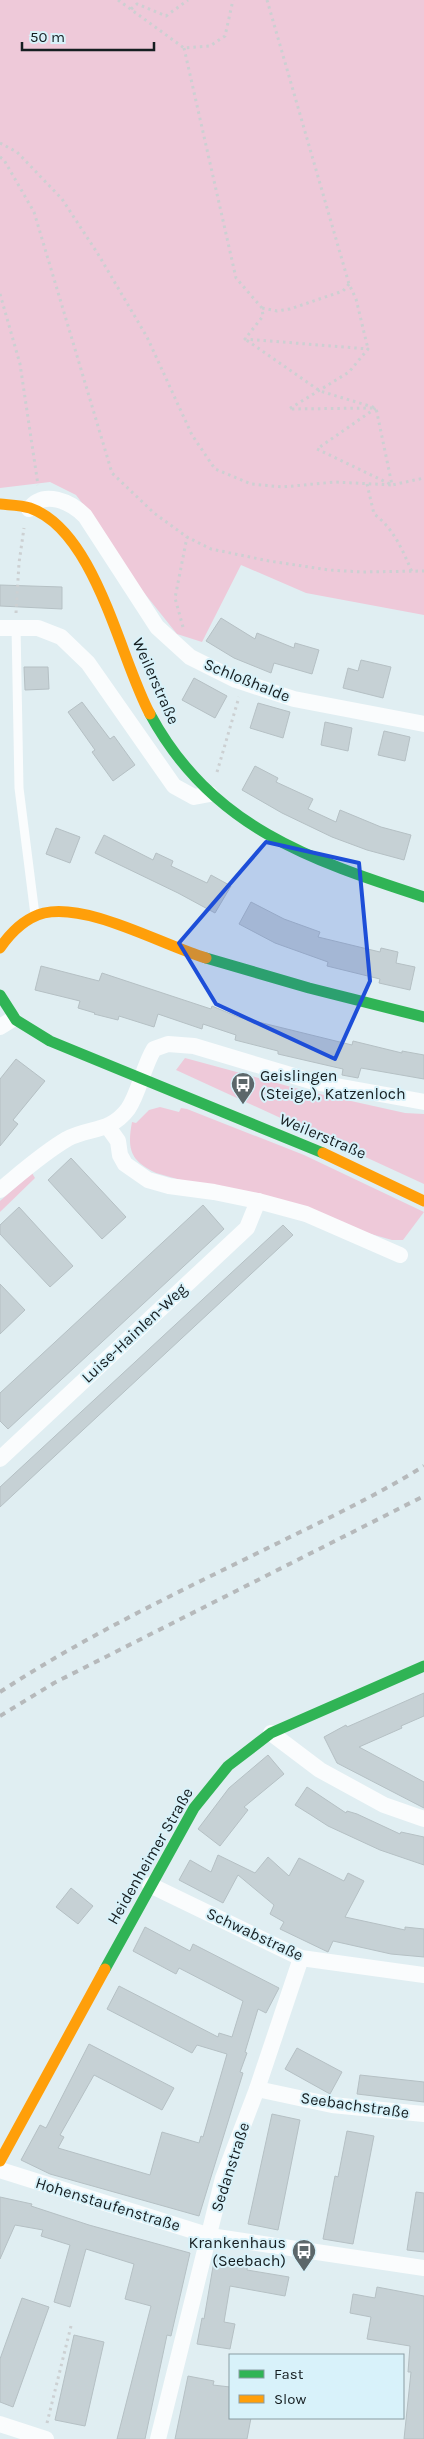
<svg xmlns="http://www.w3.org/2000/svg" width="424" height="2439" font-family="Karla,sans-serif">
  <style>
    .green { fill: #eec9d9 }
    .building { fill: #c6d1d5; stroke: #b5c0c4 }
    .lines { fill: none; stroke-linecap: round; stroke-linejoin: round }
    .path { stroke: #ccd0d2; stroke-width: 3; stroke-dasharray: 2.5 4; stroke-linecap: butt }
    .lane { stroke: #fafcfd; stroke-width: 9 }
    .street { stroke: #fafcfd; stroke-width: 16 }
    .fast { stroke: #30b455; stroke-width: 11 }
    .slow { stroke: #ff9f0a; stroke-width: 11 }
    .rail { stroke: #b6b9bb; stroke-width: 4; stroke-dasharray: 6 6; stroke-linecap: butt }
    .marked { fill: #1d4ed8; fill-opacity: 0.2; stroke: #1d4ed8; stroke-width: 4; stroke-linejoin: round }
    .labels { text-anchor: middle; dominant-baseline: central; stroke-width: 4; stroke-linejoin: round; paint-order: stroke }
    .street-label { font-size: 16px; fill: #151e21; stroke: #d8f2fa }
    .poi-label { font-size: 16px; fill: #151e21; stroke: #d8f2fa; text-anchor: start }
  </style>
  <rect width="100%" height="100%" fill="#e0eef2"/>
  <g class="green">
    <polygon points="0,0 424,0 424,615 306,593 241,565 202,642 177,634 137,584 102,529 76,495 50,482 0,488"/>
    <polygon points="185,1058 306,1091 405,1113 424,1114 424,1184 176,1070"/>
    <path d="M160 1107 179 1112 181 1108 187 1109 304 1155 424 1212 403 1240H392L156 1173C130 1161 127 1149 132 1122L136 1123 149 1110Z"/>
    <polygon points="32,1173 35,1178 0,1212 0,1201"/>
  </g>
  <g class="building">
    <polygon points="0,585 62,587 62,609 0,606"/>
    <polygon points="221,618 255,639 257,633 294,648 295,643 319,650 312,674 274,663 271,673 234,658 206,641"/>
    <polygon points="361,660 391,667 383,698 343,688 348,668 358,671"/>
    <polygon points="24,667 48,667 49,689 25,690"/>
    <polygon points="194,678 227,696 215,718 182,700"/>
    <polygon points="82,702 110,739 114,736 135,765 113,781 92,752 95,750 68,712"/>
    <polygon points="258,703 290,712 283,738 250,728"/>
    <polygon points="325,722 352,728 348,751 321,745"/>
    <polygon points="384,731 410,737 405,761 378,755"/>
    <polygon points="255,766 278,778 276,782 313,799 308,809 336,822 340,810 381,827 411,835 404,860 367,850 332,837 282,813 242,790"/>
    <polygon points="56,828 80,837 70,863 46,854"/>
    <polygon points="104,835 153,860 156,853 173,861 171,866 207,883 211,875 231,886 215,913 178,893 95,853"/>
    <polygon points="251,902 284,919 320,932 318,937 380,952 381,948 398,952 396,963 415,967 410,990 379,983 380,979 327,966 328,962 275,943 239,924"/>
    <polygon points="41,966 99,981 102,973 211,1009 212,1006 238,1017 352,1045 353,1041 402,1053 402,1051 424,1055 424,1079 361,1068 358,1078 342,1075 343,1069 278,1054 278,1051 235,1040 236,1035 203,1024 202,1029 158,1014 154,1027 119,1016 118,1020 94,1014 95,1013 78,1008 80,1001 35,990"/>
    <polygon points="16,1059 45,1081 13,1120 18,1124 0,1146 0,1079"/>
    <polygon points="71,1158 126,1217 102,1239 48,1180"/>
    <polygon points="203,1205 224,1229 8,1429 0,1421 0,1393"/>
    <polygon points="19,1207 73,1266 50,1287 0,1234 0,1225"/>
    <polygon points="283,1225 293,1235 0,1507 0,1487"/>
    <polygon points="0,1284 25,1310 0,1334"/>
    <polygon points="424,1693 424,1716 401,1726 402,1728 359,1747 424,1782 424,1808 337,1763 324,1737 346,1725 347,1727"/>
    <polygon points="268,1755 284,1774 244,1807 248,1810 220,1846 198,1829 229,1788"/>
    <polygon points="307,1787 346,1813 347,1811 357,1814 400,1834 401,1832 424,1837 424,1865 380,1850 328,1826 311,1815 295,1805"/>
    <polygon points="218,1855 255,1873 268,1857 289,1876 299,1858 344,1881 348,1873 364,1881 345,1917 405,1930 405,1927 424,1929 424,1957 391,1954 333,1941 328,1952 280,1929 284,1922 270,1914 274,1905 238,1875 223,1903 179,1880 190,1860 211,1872"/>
    <polygon points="71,1888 93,1906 78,1924 56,1907"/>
    <polygon points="145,1927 190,1951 193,1944 279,1988 266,2013 258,2009 245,2052 247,2053 240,2072 243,2073 199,2216 50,2174 21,2160 40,2125 46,2128 89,2044 174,2088 162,2110 94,2075 60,2135 64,2137 58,2148 150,2175 162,2132 199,2143 201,2136 203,2137 227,2054 197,2045 192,2053 107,2009 119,1986 218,2037 219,2033 232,2037 243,2001 179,1968 176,1974 133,1951"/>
    <polygon points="297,2048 342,2072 330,2094 285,2069"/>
    <polygon points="360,2075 424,2082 424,2102 357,2094"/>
    <polygon points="272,2114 300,2120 278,2230 248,2224"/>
    <polygon points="347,2131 374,2136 353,2244 323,2239 335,2176 338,2177"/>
    <polygon points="416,2192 424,2193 424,2252 407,2250"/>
    <polygon points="0,2197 32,2204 31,2206 89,2225 190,2253 171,2336 167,2335 145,2439 117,2439 151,2306 125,2299 134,2264 86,2249 70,2307 54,2302 70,2245 41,2236 43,2230 15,2225 0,2259"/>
    <polygon points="215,2255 248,2261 247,2270 289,2277 285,2296 230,2286 224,2322 235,2324 230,2349 197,2344 202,2318 204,2319"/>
    <polygon points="377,2287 424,2296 424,2439 404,2439 411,2372 408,2372 410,2346 367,2339 371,2317 350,2313 353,2294 375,2298"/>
    <polygon points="22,2298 49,2307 13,2407 0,2402 0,2359"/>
    <polygon points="74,2335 104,2342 85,2426 55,2420"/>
    <polygon points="188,2376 214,2381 213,2385 230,2387 230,2418 251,2418 247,2439 175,2439"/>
  </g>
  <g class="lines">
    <g class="path">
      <polyline points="118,0 184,48 210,46 225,36 233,0"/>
      <polyline points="267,0 349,284 356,299 368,349"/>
      <polyline points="131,9 137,4 166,16 188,0"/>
      <polyline points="184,48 236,278 262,308"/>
      <polyline points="0,143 17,152 62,199 98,254 147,337 192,435 215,469 251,484 283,487 335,482 392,485 376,408 320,391 245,339"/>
      <polyline points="0,157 4,160 34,212 112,473 154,513 187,537 211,549 269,561 329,570 362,572 424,571"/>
      <polyline points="349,284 343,291 290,309 277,311 262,308 263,316 245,339 368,349 349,372 289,409 376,408 317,449 392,485 424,478"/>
      <polyline points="0,294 20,364 38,485"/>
      <path d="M367 484 374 514C394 529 402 549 412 572"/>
      <polyline points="16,613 19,563 24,528"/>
      <polyline points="183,627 175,598 187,537"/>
      <polyline points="217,772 239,697"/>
      <polyline points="47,2423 71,2326"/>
    </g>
    <polyline class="lane" points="16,626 19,788 35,915"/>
    <g class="street">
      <path d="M29 509C44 489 71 502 85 516L157 627 190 657 236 680 294 699 424 724"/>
      <polyline points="0,628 38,628 61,637 88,663 174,786 194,797 210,794"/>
      <polyline points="0,1027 13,1019"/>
      <polyline points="108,1127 118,1141 120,1155 125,1164 148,1180 169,1186 214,1192 258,1201 306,1214 400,1255"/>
      <path d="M0 1190C22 1172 43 1153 67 1139 89 1127 110 1133 128 1109 139 1093 143 1067 154 1049L168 1044 194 1046 314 1082 424 1102"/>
      <polyline points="0,1459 247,1228 258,1201"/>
      <polyline points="271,1733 320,1770 384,1805 424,1819"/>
      <polyline points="150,1885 301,1958 424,1975"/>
      <polyline points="257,2089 332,2105 424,2114"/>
      <polyline points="0,2170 210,2236 424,2268"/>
      <polyline points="0,2424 46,2439"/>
      <polyline points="158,2439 223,2178 257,2089 301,1958"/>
    </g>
    <g class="fast">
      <path d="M150 714C211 827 310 860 424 897"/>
      <polyline points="206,958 309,988 424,1017"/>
      <polyline points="0,995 16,1020 50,1041 323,1153"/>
      <polyline points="105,1969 194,1808 228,1766 271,1733 424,1666"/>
    </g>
    <g class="slow">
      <path d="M0 504C9 505 21 505 30 508 96 531 120 659 150 714"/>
      <path d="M0 948C11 932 25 918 44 913 89 903 162 945 206 958"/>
      <polyline points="323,1153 424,1201"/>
      <polyline points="0,2161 105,1969"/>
    </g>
    <g class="rail">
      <path d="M0 1692C90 1633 187 1588 284 1540 331 1517 379 1494 424 1466"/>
      <polyline points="0,1716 54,1683 424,1496"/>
    </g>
  </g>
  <path class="marked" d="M266 842 359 863 370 981 335 1059 216 1004 179 943Z"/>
  <defs>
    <g id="bus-pin" transform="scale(1.25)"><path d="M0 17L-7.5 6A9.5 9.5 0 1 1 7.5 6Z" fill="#5c676a" stroke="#d8f2fa"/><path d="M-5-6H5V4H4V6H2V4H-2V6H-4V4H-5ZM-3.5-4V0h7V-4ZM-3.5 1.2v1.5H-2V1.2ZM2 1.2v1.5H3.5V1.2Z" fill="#fff"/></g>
  </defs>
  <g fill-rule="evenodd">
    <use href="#bus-pin" x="243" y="1084"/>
    <use href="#bus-pin" x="304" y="2251"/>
  </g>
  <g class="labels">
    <g class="street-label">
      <text transform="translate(247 680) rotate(22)">Schloßhalde</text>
      <text transform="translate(156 681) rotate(66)">Weilerstraße</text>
      <text transform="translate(323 1136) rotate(23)">Weilerstraße</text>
      <text transform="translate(134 1333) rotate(-43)">Luise-Hainlen-Weg</text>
      <text transform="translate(150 1856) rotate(-60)">Heidenheimer Straße</text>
      <text transform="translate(255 1934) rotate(25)">Schwabstraße</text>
      <text transform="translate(355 2105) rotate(8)">Seebachstraße</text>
      <text transform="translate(230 2167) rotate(-72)">Sedanstraße</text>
      <text transform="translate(108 2204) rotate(17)">Hohenstaufenstraße</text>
    </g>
    <g class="poi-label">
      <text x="260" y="1075">Geislingen<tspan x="260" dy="18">(Steige), Katzenloch</tspan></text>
      <text x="286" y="2242" text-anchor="end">Krankenhaus<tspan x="286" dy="18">(Seebach)</tspan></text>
    </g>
  </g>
  <rect x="229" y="2354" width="175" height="65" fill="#d8f2fa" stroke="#8a9da3"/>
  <rect x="239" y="2370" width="25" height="8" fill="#30b455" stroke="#8a9da3"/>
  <text x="274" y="2379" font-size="15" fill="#151e21">Fast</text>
  <rect x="239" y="2395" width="25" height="8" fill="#ff9f0a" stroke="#8a9da3"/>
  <text x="274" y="2404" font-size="15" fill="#151e21">Slow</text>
  <path d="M22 42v8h132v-8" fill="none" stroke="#151e21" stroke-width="2.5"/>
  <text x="30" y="42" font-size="15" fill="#151e21" stroke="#d8f2fa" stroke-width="4" paint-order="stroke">50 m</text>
</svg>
